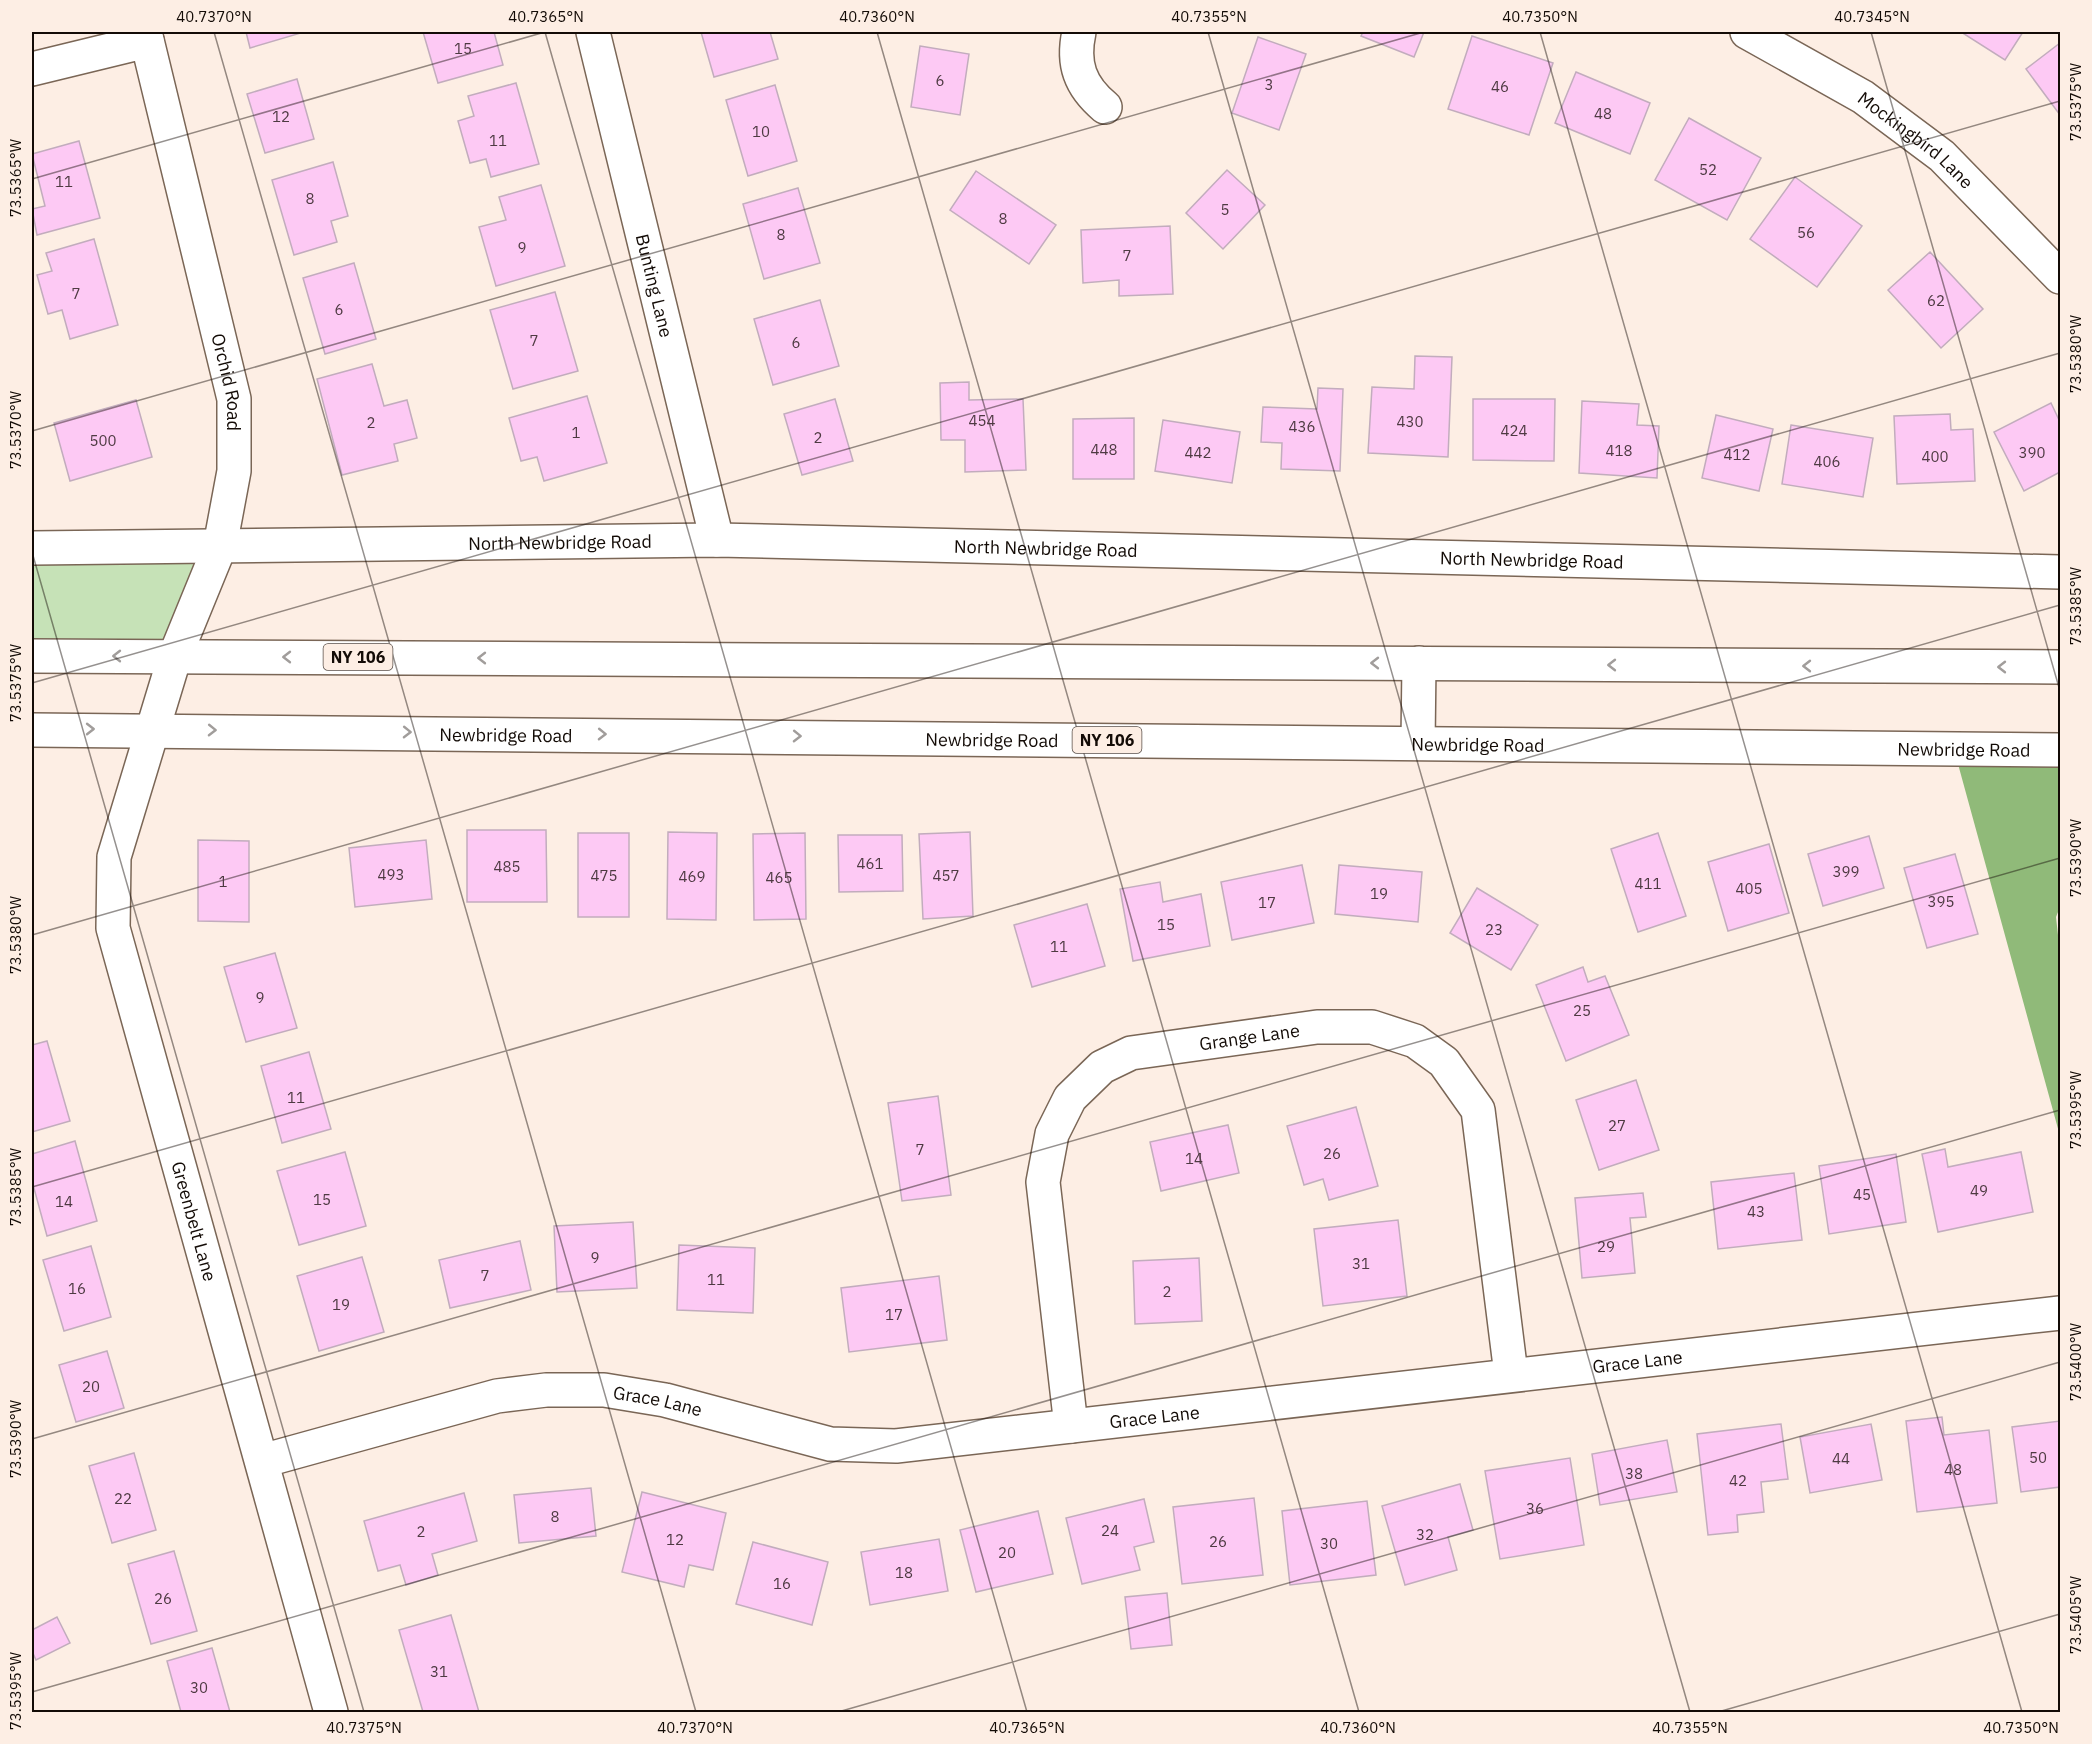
<svg xmlns="http://www.w3.org/2000/svg" width="2092" height="1744" font-family="'IBM Plex Sans',sans-serif">
  <style>
    .green { fill: #c6e2b7 }
    .forest { fill: #90ba79 }
    .building { fill: #fdc9f4; stroke: #c2acbd; stroke-width: 1.5 }
    .lines { fill: none; stroke-linecap: round; stroke-linejoin: round }
    .street-casing { stroke: #7a6656; stroke-width: 36 }
    .primary-casing { stroke: #7a6656; stroke-width: 36 }
    .street { stroke: #fff; stroke-width: 33 }
    .primary { stroke: #fff; stroke-width: 33 }
    .oneway { stroke: #a19d9b }
    .ticks { fill: none; stroke: #130b06; stroke-width: 1.5; stroke-opacity: 0.45 }
    .labels { text-anchor: middle; dominant-baseline: central; stroke-width: 4.5; stroke-linejoin: round; paint-order: stroke }
    .number-label { font-size: 15px; fill: #4e3a42 }
    .shield { fill: #fdeee4; stroke: #594f49; stroke-width: 1.5 }
    .shield-label { font-size: 16px; font-weight: bold; fill: #130b06 }
    .street-label { font-size: 18px; fill: #130b06; stroke: #fdeee4 }
    .neatline { fill: none; stroke: #130b06; stroke-width: 2 }
    .ticks-label { font-size: 15px; text-anchor: middle; fill: #130b06 }
  </style>
  <rect width="100%" height="100%" fill="#fdeee4"/>
  <polygon class="green" points="209,558 171,642 32,641 32,560"/>
  <polygon class="forest" points="1958,764 2060,764 2060,907 2056,917 2060,953 2060,1136"/>
  <g class="building">
    <polygon points="246,32 300,32 301,33 250,48"/>
    <polygon points="423,32 494,32 503,65 438,83"/>
    <polygon points="701,32 770,32 778,59 714,77"/>
    <polygon points="1363,32 1424,32 1414,57 1361,36"/>
    <polygon points="1961,32 2023,32 2005,60"/>
    <polygon points="1472,36 1553,63 1529,135 1448,109"/>
    <polygon points="1258,37 1306,54 1279,130 1232,113"/>
    <polygon points="2060,43 2060,115 2026,69"/>
    <polygon points="920,46 969,54 960,115 911,107"/>
    <polygon points="1576,72 1650,103 1630,154 1555,123"/>
    <polygon points="297,79 314,139 265,153 247,94"/>
    <polygon points="516,83 539,164 491,177 486,159 470,163 458,121 474,116 468,96"/>
    <polygon points="775,85 797,161 748,176 726,100"/>
    <polygon points="1689,118 1761,158 1727,220 1655,180"/>
    <polygon points="79,141 100,218 37,235 32,209 45,206 32,154"/>
    <polygon points="333,162 348,216 331,221 337,242 294,255 272,180"/>
    <polygon points="1227,170 1265,205 1223,249 1186,213"/>
    <polygon points="976,171 1056,225 1029,264 950,210"/>
    <polygon points="1795,177 1862,226 1817,287 1750,239"/>
    <polygon points="541,185 565,266 496,286 479,227 506,220 499,197"/>
    <polygon points="798,188 820,263 764,279 743,204"/>
    <polygon points="1170,226 1173,294 1119,296 1119,280 1083,283 1081,230"/>
    <polygon points="94,239 118,325 70,339 62,310 48,314 37,275 52,271 46,253"/>
    <polygon points="1930,252 1983,309 1941,348 1888,290"/>
    <polygon points="354,263 376,339 325,354 303,278"/>
    <polygon points="555,292 578,371 513,389 490,310"/>
    <polygon points="820,300 839,366 773,385 754,319"/>
    <polygon points="1415,356 1452,357 1448,457 1368,453 1372,387 1414,389"/>
    <polygon points="372,364 384,406 407,400 417,438 394,444 398,461 342,475 317,379"/>
    <polygon points="969,382 969,400 1023,399 1026,470 965,472 965,440 941,440 940,383"/>
    <polygon points="1318,388 1343,389 1340,471 1281,469 1282,443 1261,442 1263,407 1317,409"/>
    <polygon points="587,396 607,463 544,481 537,457 521,461 509,418"/>
    <polygon points="835,399 853,461 802,475 784,414"/>
    <polygon points="1473,399 1555,399 1554,461 1473,460"/>
    <polygon points="136,400 152,457 70,481 54,423"/>
    <polygon points="1582,401 1639,404 1637,425 1659,426 1657,478 1579,473"/>
    <polygon points="2051,403 2060,422 2060,472 2024,491 1994,432"/>
    <polygon points="1950,414 1951,430 1973,429 1975,481 1897,484 1894,416"/>
    <polygon points="1716,415 1773,429 1759,491 1702,478"/>
    <polygon points="1134,418 1134,479 1073,479 1073,419"/>
    <polygon points="1163,420 1240,432 1232,483 1155,471"/>
    <polygon points="1791,425 1873,438 1863,497 1782,484"/>
    <polygon points="467,830 546,830 547,902 467,902"/>
    <polygon points="668,832 717,833 716,920 667,919"/>
    <polygon points="970,832 973,916 923,919 919,834"/>
    <rect x="578" y="833" width="51" height="84"/>
    <polygon points="805,833 806,919 754,920 753,834"/>
    <polygon points="1658,833 1686,916 1638,932 1611,849"/>
    <polygon points="838,835 902,835 903,891 839,892"/>
    <polygon points="1869,836 1884,888 1823,906 1808,854"/>
    <polygon points="198,840 249,841 249,922 198,921"/>
    <polygon points="426,840 432,899 355,907 349,848"/>
    <polygon points="1769,844 1789,913 1728,931 1708,862"/>
    <polygon points="1955,854 1978,934 1927,948 1904,868"/>
    <polygon points="1302,865 1314,923 1232,940 1221,882"/>
    <polygon points="1339,865 1422,872 1418,922 1335,914"/>
    <polygon points="1160,882 1163,902 1201,894 1210,946 1133,961 1120,889"/>
    <polygon points="1477,888 1538,925 1511,970 1450,933"/>
    <polygon points="1087,904 1105,966 1032,987 1014,925"/>
    <polygon points="275,953 297,1028 246,1042 224,967"/>
    <polygon points="1583,967 1588,982 1605,976 1629,1035 1566,1061 1536,985"/>
    <polygon points="47,1041 70,1121 32,1132 32,1045"/>
    <polygon points="309,1052 331,1129 282,1143 261,1066"/>
    <polygon points="1636,1080 1659,1150 1599,1170 1576,1100"/>
    <polygon points="938,1096 951,1195 902,1201 888,1103"/>
    <polygon points="1356,1107 1378,1186 1329,1200 1323,1179 1304,1185 1287,1126"/>
    <polygon points="1228,1125 1239,1173 1161,1191 1150,1142"/>
    <polygon points="75,1141 97,1221 47,1236 32,1181 32,1154"/>
    <polygon points="1945,1149 1948,1167 2021,1152 2033,1212 1938,1232 1922,1154"/>
    <polygon points="345,1152 366,1226 299,1245 277,1171"/>
    <polygon points="1896,1154 1906,1222 1829,1234 1819,1166"/>
    <polygon points="1794,1173 1802,1240 1718,1249 1711,1182"/>
    <polygon points="1643,1193 1646,1217 1630,1218 1635,1273 1582,1278 1575,1198"/>
    <polygon points="1398,1220 1407,1296 1323,1306 1314,1229"/>
    <polygon points="633,1222 637,1288 557,1292 554,1226"/>
    <polygon points="520,1241 531,1290 450,1308 439,1260"/>
    <polygon points="679,1245 755,1248 753,1313 677,1310"/>
    <polygon points="91,1246 111,1317 64,1331 43,1260"/>
    <polygon points="362,1257 384,1332 319,1351 297,1276"/>
    <polygon points="1199,1258 1202,1321 1135,1324 1133,1261"/>
    <polygon points="939,1276 947,1340 849,1352 841,1288"/>
    <polygon points="107,1351 124,1408 76,1422 59,1365"/>
    <polygon points="1942,1417 1944,1435 1989,1430 1997,1503 1917,1512 1906,1421"/>
    <polygon points="2060,1421 2060,1487 2021,1492 2012,1427"/>
    <polygon points="1781,1424 1788,1479 1761,1482 1764,1512 1737,1515 1738,1532 1708,1535 1697,1434"/>
    <polygon points="1871,1424 1882,1480 1810,1493 1800,1437"/>
    <polygon points="1667,1440 1677,1492 1600,1505 1592,1454"/>
    <polygon points="134,1453 156,1530 112,1543 89,1466"/>
    <polygon points="1570,1458 1584,1545 1500,1559 1485,1471"/>
    <polygon points="1460,1484 1473,1530 1448,1537 1457,1570 1405,1585 1382,1506"/>
    <polygon points="591,1488 596,1536 519,1543 514,1495"/>
    <polygon points="642,1492 726,1513 713,1570 689,1565 684,1587 622,1572"/>
    <polygon points="464,1493 477,1541 432,1554 438,1575 406,1585 400,1565 378,1571 364,1521"/>
    <polygon points="1254,1498 1263,1575 1182,1584 1173,1507"/>
    <polygon points="1144,1499 1154,1542 1134,1547 1140,1570 1082,1584 1066,1518"/>
    <polygon points="1367,1501 1376,1575 1290,1585 1282,1511"/>
    <polygon points="1038,1511 1053,1574 976,1592 960,1530"/>
    <polygon points="939,1539 948,1591 870,1605 861,1552"/>
    <polygon points="753,1542 828,1562 812,1625 736,1604"/>
    <polygon points="174,1551 197,1631 151,1644 128,1564"/>
    <polygon points="1167,1593 1172,1645 1131,1649 1125,1597"/>
    <polygon points="451,1615 479,1712 423,1712 399,1630"/>
    <polygon points="57,1617 70,1643 36,1660 32,1651 32,1630"/>
    <polygon points="212,1648 230,1712 181,1712 167,1661"/>
  </g>
  <g class="lines">
    <g class="street-casing">
      <g id="street">
        <path id="s1" d="M145 32 234 399V471L220 546 175 656 114 857 113 928 331 1712"/>
        <path id="s2" d="M593 32 717 540"/>
        <path d="M1079 32C1072 64 1080 86 1105 107"/>
        <path id="s3" d="M1747 32 1863 97 1942 156 2060 277"/>
        <polyline points="32,69 147,41"/>
        <path id="s4" d="M32 548 717 540 2060 572"/>
        <path id="s5" d="M1071 1426 1043 1182 1052 1134 1070 1098 1102 1067 1131 1053 1317 1027H1372L1415 1041 1444 1062 1478 1110 1511 1374"/>
        <path id="s6" d="M262 1461 497 1396 546 1390H604L665 1400 830 1444 896 1446 2060 1313"/>
      </g>
    </g>
    <g class="primary-casing">
      <g id="primary">
        <polyline points="32,656 2060,667"/>
        <path id="s7" d="M32 730 2060 750"/>
        <polyline points="1418,743 1419,663"/>
      </g>
    </g>
    <use href="#street" class="street"/>
    <use href="#primary" class="primary"/>
  </g>
  <defs><path id="oneway-chevron" d="M-2-3.5L2.5 0L-2 3.5" fill="none" stroke-width="1.6" stroke-linecap="round" stroke-linejoin="round" transform="scale(1.5)"/></defs>
  <g class="oneway">
    <use href="#oneway-chevron" transform="translate(117 656) rotate(-180)"/>
    <use href="#oneway-chevron" transform="translate(287 657) rotate(-180)"/>
    <use href="#oneway-chevron" transform="translate(482 658) rotate(-180)"/>
    <use href="#oneway-chevron" transform="translate(1375 663) rotate(-180)"/>
    <use href="#oneway-chevron" transform="translate(1612 665) rotate(-180)"/>
    <use href="#oneway-chevron" transform="translate(1807 666) rotate(-180)"/>
    <use href="#oneway-chevron" transform="translate(2002 667) rotate(-180)"/>
    <use href="#oneway-chevron" transform="translate(90 729)"/>
    <use href="#oneway-chevron" transform="translate(212 730) rotate(1)"/>
    <use href="#oneway-chevron" transform="translate(407 732) rotate(1)"/>
    <use href="#oneway-chevron" transform="translate(602 734) rotate(1)"/>
    <use href="#oneway-chevron" transform="translate(797 736) rotate(1)"/>
  </g>
  <path class="ticks" d="M214 32 696 1712M545 32 1027 1712M877 32 1359 1712M1208 32 1690 1712M1540 32 2022 1712M1871 32 2060 691M32 179 545 32M32 431 1424 32M32 552 364 1712M32 683 2060 101M32 935 2060 353M32 1187 2060 605M32 1439 2060 858M32 1692 2060 1110M32 1708 33 1712M838 1712 2060 1362M1718 1712 2060 1614"/>
  <g class="labels">
    <g class="number-label">
      <text x="463" y="48">15</text>
      <text x="940" y="80">6</text>
      <text x="1269" y="84">3</text>
      <text x="1500" y="86">46</text>
      <text x="1603" y="113">48</text>
      <text x="281" y="116">12</text>
      <text x="761" y="131">10</text>
      <text x="498" y="140">11</text>
      <text x="1708" y="169">52</text>
      <text x="64" y="181">11</text>
      <text x="310" y="198">8</text>
      <text x="1225" y="209">5</text>
      <text x="1003" y="218">8</text>
      <text x="1806" y="232">56</text>
      <text x="781" y="234">8</text>
      <text x="522" y="247">9</text>
      <text x="1127" y="255">7</text>
      <text x="76" y="293">7</text>
      <text x="1936" y="300">62</text>
      <text x="339" y="309">6</text>
      <text x="534" y="340">7</text>
      <text x="796" y="342">6</text>
      <text x="982" y="420">454</text>
      <text x="1410" y="421">430</text>
      <text x="371" y="422">2</text>
      <text x="1302" y="426">436</text>
      <text x="1514" y="430">424</text>
      <text x="576" y="432">1</text>
      <text x="818" y="437">2</text>
      <text x="103" y="440">500</text>
      <text x="1104" y="449">448</text>
      <text x="1619" y="450">418</text>
      <text x="1198" y="452">442</text>
      <text x="2032" y="452">390</text>
      <text x="1737" y="454">412</text>
      <text x="1935" y="456">400</text>
      <text x="1827" y="461">406</text>
      <text x="870" y="863">461</text>
      <text x="507" y="866">485</text>
      <text x="1846" y="871">399</text>
      <text x="391" y="874">493</text>
      <text x="604" y="875">475</text>
      <text x="946" y="875">457</text>
      <text x="692" y="876">469</text>
      <text x="779" y="877">465</text>
      <text x="223" y="881">1</text>
      <text x="1648" y="883">411</text>
      <text x="1749" y="888">405</text>
      <text x="1379" y="893">19</text>
      <text x="1941" y="901">395</text>
      <text x="1267" y="902">17</text>
      <text x="1166" y="924">15</text>
      <text x="1494" y="929">23</text>
      <text x="1059" y="946">11</text>
      <text x="260" y="997">9</text>
      <text x="1582" y="1010">25</text>
      <text x="296" y="1097">11</text>
      <text x="1617" y="1125">27</text>
      <text x="920" y="1149">7</text>
      <text x="1332" y="1153">26</text>
      <text x="1194" y="1158">14</text>
      <text x="1979" y="1190">49</text>
      <text x="1862" y="1194">45</text>
      <text x="322" y="1199">15</text>
      <text x="64" y="1201">14</text>
      <text x="1756" y="1211">43</text>
      <text x="1606" y="1246">29</text>
      <text x="595" y="1257">9</text>
      <text x="1361" y="1263">31</text>
      <text x="485" y="1275">7</text>
      <text x="716" y="1279">11</text>
      <text x="77" y="1288">16</text>
      <text x="1167" y="1291">2</text>
      <text x="341" y="1304">19</text>
      <text x="894" y="1314">17</text>
      <text x="91" y="1386">20</text>
      <text x="2038" y="1457">50</text>
      <text x="1841" y="1458">44</text>
      <text x="1953" y="1469">48</text>
      <text x="1634" y="1473">38</text>
      <text x="1738" y="1480">42</text>
      <text x="123" y="1498">22</text>
      <text x="1535" y="1508">36</text>
      <text x="555" y="1516">8</text>
      <text x="1110" y="1530">24</text>
      <text x="421" y="1531">2</text>
      <text x="1425" y="1534">32</text>
      <text x="675" y="1539">12</text>
      <text x="1218" y="1541">26</text>
      <text x="1329" y="1543">30</text>
      <text x="1007" y="1552">20</text>
      <text x="904" y="1572">18</text>
      <text x="782" y="1583">16</text>
      <text x="163" y="1598">26</text>
      <text x="439" y="1671">31</text>
      <text x="199" y="1687">30</text>
    </g>
    <g class="shield">
      <rect x="323.5" y="644" width="69" height="26" rx="4.5"/>
      <rect x="1072.5" y="727" width="69" height="26" rx="4.5"/>
    </g>
    <g class="shield-label">
      <text x="358" y="657">NY 106</text>
      <text x="1107" y="740">NY 106</text>
    </g>
    <g class="street-label">
      <text stroke="none"><textPath href="#s3" startOffset="201">Mockingbird Lane</textPath></text>
      <text stroke="none"><textPath href="#s2" startOffset="261">Bunting Lane</textPath></text>
      <text stroke="none"><textPath href="#s1" startOffset="360">Orchid Road</textPath></text>
      <text stroke="none"><textPath href="#s4" startOffset="528">North Newbridge Road</textPath></text>
      <text stroke="none"><textPath href="#s4" startOffset="1014">North Newbridge Road</textPath></text>
      <text stroke="none"><textPath href="#s4" startOffset="1500">North Newbridge Road</textPath></text>
      <text stroke="none"><textPath href="#s7" startOffset="474">Newbridge Road</textPath></text>
      <text stroke="none"><textPath href="#s7" startOffset="960">Newbridge Road</textPath></text>
      <text stroke="none"><textPath href="#s7" startOffset="1446">Newbridge Road</textPath></text>
      <text stroke="none"><textPath href="#s7" startOffset="1932">Newbridge Road</textPath></text>
      <text stroke="none"><textPath href="#s5" startOffset="531">Grange Lane</textPath></text>
      <text stroke="none"><textPath href="#s1" startOffset="1230">Greenbelt Lane</textPath></text>
      <text stroke="none"><textPath href="#s6" startOffset="1396">Grace Lane</textPath></text>
      <text stroke="none"><textPath href="#s6" startOffset="406">Grace Lane</textPath></text>
      <text stroke="none"><textPath href="#s6" startOffset="910">Grace Lane</textPath></text>
    </g>
  </g>
  <rect width="2092" height="1744" fill="none" stroke="#fdeee4" stroke-width="66"/>
  <rect x="33" y="33" width="2026" height="1678" class="neatline"/>
  <g class="ticks-label">
    <text x="214" y="22">40.7370°N</text>
    <text x="546" y="22">40.7365°N</text>
    <text x="877" y="22">40.7360°N</text>
    <text x="1209" y="22">40.7355°N</text>
    <text x="1540" y="22">40.7350°N</text>
    <text x="1872" y="22">40.7345°N</text>
    <text transform="translate(2076 102) rotate(-90)" y="5">73.5375°W</text>
    <text transform="translate(16 178) rotate(-90)" y="5">73.5365°W</text>
    <text transform="translate(2076 354) rotate(-90)" y="5">73.5380°W</text>
    <text transform="translate(16 430) rotate(-90)" y="5">73.5370°W</text>
    <text transform="translate(2076 606) rotate(-90)" y="5">73.5385°W</text>
    <text transform="translate(16 683) rotate(-90)" y="5">73.5375°W</text>
    <text transform="translate(2076 858) rotate(-90)" y="5">73.5390°W</text>
    <text transform="translate(16 935) rotate(-90)" y="5">73.5380°W</text>
    <text transform="translate(2076 1110) rotate(-90)" y="5">73.5395°W</text>
    <text transform="translate(16 1187) rotate(-90)" y="5">73.5385°W</text>
    <text transform="translate(2076 1362) rotate(-90)" y="5">73.5400°W</text>
    <text transform="translate(16 1439) rotate(-90)" y="5">73.5390°W</text>
    <text transform="translate(2076 1615) rotate(-90)" y="5">73.5405°W</text>
    <text transform="translate(16 1691) rotate(-90)" y="5">73.5395°W</text>
    <text x="364" y="1733">40.7375°N</text>
    <text x="695" y="1733">40.7370°N</text>
    <text x="1027" y="1733">40.7365°N</text>
    <text x="1358" y="1733">40.7360°N</text>
    <text x="1690" y="1733">40.7355°N</text>
    <text x="2021" y="1733">40.7350°N</text>
  </g>
</svg>
